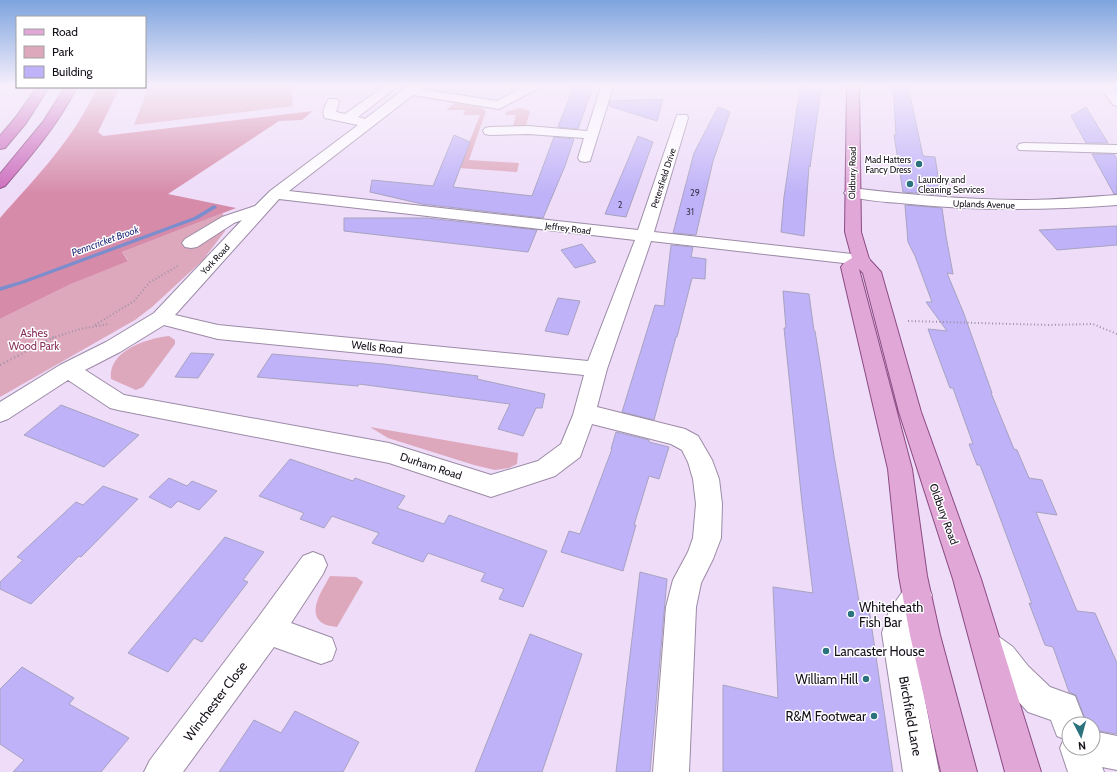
<svg xmlns="http://www.w3.org/2000/svg" width="1117" height="772" font-family="Cabin,sans-serif">
  <style>
    .green { fill: #dea8bc }
    .forest { fill: #d68ba9 }
    .lines { fill: none; stroke-linecap: round; stroke-linejoin: round }
    .stream { fill: #7c8dce; fill-rule: evenodd }
    .building { fill: #bfb2f8; stroke: #a7a3c0 }
    .minor-casing { stroke: #9c8ba6; stroke-width: 2 }
    .major-casing { stroke: #8c4b83; stroke-width: 2 }
    .highway-casing { stroke: #8c4b83; stroke-width: 2 }
    .path-far1 { stroke: #9e91a7; stroke-width: 2; stroke-dasharray: 1 2.5; stroke-linecap: butt }
    .path { stroke: #9e91a7; stroke-width: 2.5; stroke-dasharray: 1 3; stroke-linecap: butt }
    .minor { fill: #fff; fill-rule: evenodd }
    .major { fill: #e0a7d7; fill-rule: evenodd }
    .highway { fill: #cc6cbc; fill-rule: evenodd }
    .poi-dot { fill: #2b727e; stroke: #fff; stroke-width: 1.5 }
    .labels { text-anchor: middle; dominant-baseline: central; stroke-width: 3; stroke-linejoin: round; paint-order: stroke }
    .far-poi-label { font-size: 9px; fill: #150f19; stroke: #fff; text-anchor: end }
    .far-street-label { font-size: 9px; fill: #150f19; stroke: #fff }
    .number-label { font-size: 9px; fill: #403851 }
    .far-water-label { font-size: 10px; font-style: italic; fill: #222b77; stroke: #fff }
    .park-label { font-size: 11px; fill: #89305b; stroke: #fff }
    .street-label { font-size: 11px; fill: #150f19; stroke: #fff }
    .near-poi-label { font-size: 13px; fill: #150f19; stroke: #fff; text-anchor: start }
    .near-street-label { font-size: 13px; fill: #150f19; stroke: #fff }
  </style>
  <rect width="100%" height="100%" fill="#eedcf9"/>
  <g class="green">
    <polygon points="149,86 292,86 293,106 134,125"/>
    <polygon points="455,103 480,107 486,111 469,160 519,163 517,172 459,168 480,115 463,115 465,110 446,110"/>
    <polygon points="520,108 530,111 525,129 512,130 516,115 506,115 506,112"/>
    <polygon points="223,213 225,231 203,260 152,307 135,320 0,397 0,319 71,284 128,260 122,252"/>
    <path d="M169 336 175 340V344L143 387 136 390 111 379C107 351 148 338 169 336Z"/>
    <polygon points="370,427 518,453 517,464 509,468 495,470 474,465 388,438"/>
    <path d="M330 576 356 577 363 582 337 627C333 626 328 626 324 624 305 614 323 589 330 576Z"/>
  </g>
  <path class="forest" d="M97 87H120L98 132 103 136 313 111 302 120 279 121 168 194 236 208 122 252 128 261 71 284 0 319V218C36 177 75 138 97 87Z"/>
  <g class="lines">
    <polygon class="stream" points="214,205 217,207 216,208 198,219 25,283 0,291 0,287 21,281 194,217"/>
  </g>
  <g class="building">
    <polygon points="574,86 593,86 578,129 558,127"/>
    <polygon points="893,86 908,86 923,156 935,157 941,195 903,192 894,135 896,135"/>
    <polygon points="800,88 821,90 810,167 809,166 804,236 781,232 784,197"/>
    <polygon points="663,99 657,121 609,106 610,101"/>
    <polygon points="718,107 730,112 713,161 696,235 673,233 694,153"/>
    <polygon points="1086,107 1108,143 1086,143 1071,116"/>
    <polygon points="454,135 470,142 453,187 532,196 554,137 574,139 565,166 543,218 422,204 370,192 372,180 433,186"/>
    <polygon points="638,136 653,142 626,217 605,214"/>
    <polygon points="1092,154 1114,154 1117,159 1117,194 1114,194"/>
    <polygon points="905,205 942,208 946,236 953,274 947,273 964,314 992,393 991,393 1014,449 1017,450 1029,478 1042,480 1057,515 1036,512 1077,611 1095,613 1117,663 1117,734 1093,730 1093,724 1087,724 1076,695 1069,692 1053,647 1045,645 1029,603 1032,604 996,507 980,465 977,465 969,444 973,444 953,388 950,388 928,329 947,331 926,302 932,302 915,256 908,242"/>
    <polygon points="344,218 427,218 537,230 528,252 344,231"/>
    <polygon points="1117,226 1117,245 1057,250 1039,230"/>
    <polygon points="582,244 596,262 575,268 561,250"/>
    <polygon points="671,245 693,247 691,257 706,259 705,279 692,278 677,337 676,337 654,420 622,412 655,305 664,306"/>
    <polygon points="783,291 809,294 814,331 815,331 820,362 834,456 859,601 868,602 893,772 723,772 723,685 778,698 773,587 813,593 802,503 784,328 786,328"/>
    <polygon points="558,298 580,301 568,335 545,331"/>
    <polygon points="191,353 214,354 198,378 175,377"/>
    <polygon points="272,354 384,364 478,376 477,379 545,394 542,408 536,408 523,436 498,429 510,404 359,384 358,386 257,377"/>
    <polygon points="61,405 139,435 104,467 24,435"/>
    <polygon points="616,432 649,440 649,442 669,447 659,479 649,476 634,525 636,525 623,571 561,552 569,531 580,534 612,449 611,449"/>
    <polygon points="290,459 353,481 355,478 405,496 397,508 444,524 449,515 547,551 523,607 499,599 504,589 481,581 485,573 428,553 423,562 372,543 379,533 332,516 324,528 300,519 304,513 259,496"/>
    <polygon points="169,478 187,486 192,481 217,491 199,510 178,501 171,508 149,497"/>
    <polygon points="103,486 138,499 81,557 79,556 31,604 0,589 0,582 23,560 17,557 76,502 83,505"/>
    <polygon points="225,537 264,552 243,580 248,582 202,642 194,638 168,672 128,653"/>
    <polygon points="640,572 667,579 650,772 616,772"/>
    <polygon points="530,634 582,654 542,772 475,772"/>
    <polygon points="22,667 74,698 69,704 129,738 101,772 13,772 24,760 0,744 0,689"/>
    <polygon points="295,711 359,742 343,772 219,772 254,720 281,733"/>
  </g>
  <g class="lines">
    <g class="minor-casing">
      <g id="minor">
        <path d="M385 86H398L358 117 365 119 405 88 410 86H423L420 89 497 101 525 86H539L537 89 499 109 413 95 289 191 638 230 676 118 677 115H687L688 118 654 232 861 255 867 256 870 260 867 264 861 265 651 241 607 369 597 407 685 429 698 436 712 460 719 479 722 504 721 538 713 559 701 583 696 607 689 772H653L666 607 673 580 688 552 693 538 696 504 693 479 688 462 682 450 671 444 592 424 580 457 555 476 491 497 389 463 118 410 110 408 68 380 8 419 0 422V402L60 365 106 342 154 313 242 220 234 223 197 247 191 248 185 247 182 243 185 239 222 217 255 206 270 191 358 125 325 118C321 112 325 105 329 99H337L339 102 336 112 345 114ZM279 199 635 240 588 361 218 325 175 315ZM164 325 218 339 584 375 573 415 561 444 538 461 491 475 389 443 124 395 85 370 120 352Z"/>
        <polygon points="606,86 610,87 612,90 590,161 585,162 580,161 578,158 584,138 528,134 490,135 485,134 483,131 485,128 490,127 528,126 587,131 600,90 602,87"/>
        <polygon points="1100,86 1112,86 1117,93 1117,106 1113,105"/>
        <polygon points="1024,143 1117,145 1117,153 1019,150 1017,147 1019,144"/>
        <path d="M852 188C910 195 967 200 1026 200 1056 200 1087 197 1117 195V205C1048 210 979 211 910 204 889 202 867 201 847 196L844 193 847 190Z"/>
        <polygon points="313,552 323,556 327,565 323,574 291,623 332,638 336,649 332,660 321,664 274,647 183,772 144,772 150,760 257,619 303,556"/>
        <path d="M917 581 927 585 932 595C926 608 916 619 912 633L939 772H903L882 633 891 604 896 601 907 585Z"/>
        <polygon points="988,633 999,637 1013,647 1028,666 1050,687 1075,696 1086,724 1069,724 1069,748 1093,748 1093,731 1117,736 1117,770 1102,767 1104,772 1068,772 1060,748 1064,739 1057,736 1051,720 1028,712 1006,688 991,669 977,659 973,648 977,637"/>
      </g>
    </g>
    <g class="major-casing">
      <polygon id="major" points="847,86 859,86 861,232 869,259 881,272 921,412 981,579 1041,772 1005,772 953,579 899,412 863,273 859,269 912,469 927,576 940,635 977,772 941,772 910,635 899,576 888,469 841,267 844,263 852,258 845,232"/>
    </g>
    <g class="highway-casing">
      <g id="highway">
        <polygon points="37,87 49,87 26,123 5,148 0,149 0,136 16,117"/>
        <path d="M65 87H77C58 124 32 155 5 186L0 188V174L43 122Z"/>
      </g>
    </g>
    <g class="path-far1">
      <polyline points="908,321 1049,325 1093,324 1117,334"/>
      <polyline points="95,325 134,301 150,282 178,266"/>
      <polyline points="52,338 80,329 109,324"/>
    </g>
    <polyline class="path" points="0,365 54,337"/>
    <use href="#minor" class="minor"/>
    <use href="#major" class="major"/>
    <use href="#highway" class="highway"/>
  </g>
  <linearGradient id="sky" x2="0" y2="1"><stop stop-color="#7da4de"/><stop offset="0.44" stop-color="#f7effc"/><stop offset="1" stop-color="#f7effc" stop-opacity="0"/></linearGradient>
  <rect width="1117" height="194" fill="url(#sky)"/>
  <g class="poi-dot">
    <circle cx="919" cy="164" r="4"/>
    <circle cx="910" cy="184" r="4"/>
    <circle cx="851" cy="614" r="4"/>
    <circle cx="826" cy="651" r="4"/>
    <circle cx="866" cy="679" r="4"/>
    <circle cx="874" cy="716" r="4"/>
  </g>
  <g class="labels">
    <g class="far-poi-label">
      <text x="911" y="159">Mad Hatters<tspan x="911" dy="10">Fancy Dress</tspan></text>
      <text x="918" y="179" text-anchor="start">Laundry and<tspan x="918" dy="10">Cleaning Services</tspan></text>
    </g>
    <g class="far-street-label">
      <text transform="translate(852 173) rotate(-89)">Oldbury Road</text>
      <text transform="translate(663 178) rotate(-72)">Petersfield Drive</text>
      <text transform="translate(984 204) rotate(2)">Uplands Avenue</text>
      <text transform="translate(568 228) rotate(7)">Jeffrey Road</text>
      <text transform="translate(215 259) rotate(-47)">York Road</text>
    </g>
    <g class="number-label">
      <text x="695" y="192">29</text>
      <text x="620" y="204">2</text>
      <text x="690" y="211">31</text>
    </g>
    <g class="far-water-label">
      <text transform="translate(105 241) rotate(-20)">Penncricket Brook</text>
    </g>
    <g class="park-label">
      <text x="34" y="333">Ashes<tspan x="34" dy="13">Wood Park</tspan></text>
    </g>
    <g class="street-label">
      <text transform="translate(377 347) rotate(6)">Wells Road</text>
      <text transform="translate(431 466) rotate(18)">Durham Road</text>
      <text transform="translate(944 514) rotate(70)">Oldbury Road</text>
    </g>
    <g class="near-poi-label">
      <text x="859" y="607">Whiteheath<tspan x="859" dy="15">Fish Bar</tspan></text>
      <text x="834" y="651">Lancaster House</text>
      <text x="858" y="679" text-anchor="end">William Hill</text>
      <text x="866" y="716" text-anchor="end">R&amp;M Footwear</text>
    </g>
    <g class="near-street-label">
      <text transform="translate(215 701) rotate(-53)">Winchester Close</text>
      <text transform="translate(911 716) rotate(80)">Birchfield Lane</text>
    </g>
  </g>
  <rect x="16" y="16" width="130" height="72" fill="#ffffff" stroke="#a19fa3"/>
  <rect x="24" y="29" width="20" height="6" fill="#e0a7d7" stroke="#a19fa3"/>
  <text x="52" y="36" font-size="12" fill="#150f19">Road</text>
  <rect x="24" y="46" width="20" height="12" fill="#dea8bc" stroke="#a19fa3"/>
  <text x="52" y="56" font-size="12" fill="#150f19">Park</text>
  <rect x="24" y="66" width="20" height="12" fill="#bfb2f8" stroke="#a19fa3"/>
  <text x="52" y="76" font-size="12" fill="#150f19">Building</text>
  <g transform="translate(1081 736) rotate(174)"><circle r="19" fill="#ffffff" stroke="#a19fa3"/>
  <path d="M0-3L7 15L0 10L-7 15Z" fill="#2b727e"/>
  <text y="-6" font-size="11" font-weight="bold" text-anchor="middle" fill="#150f19">N</text>
  </g>
</svg>
